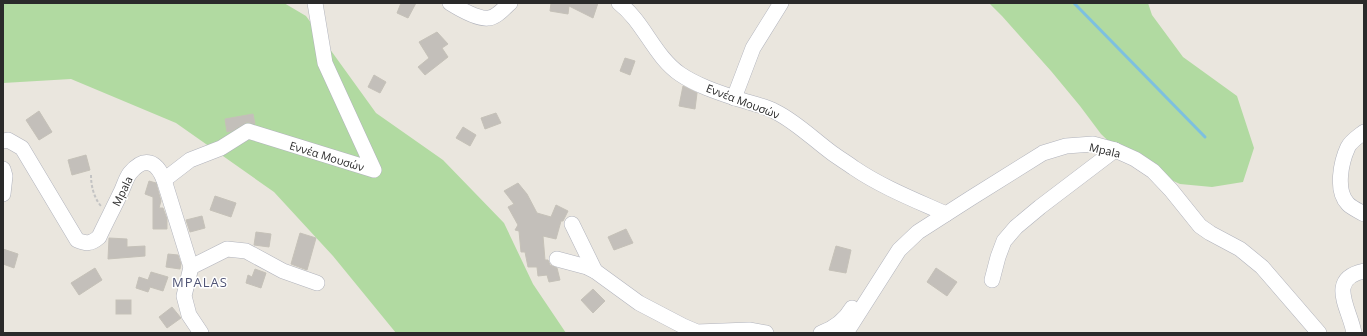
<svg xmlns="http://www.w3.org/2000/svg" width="1367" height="336" font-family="'Open Sans',sans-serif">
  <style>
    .green { fill: #b1daa1 }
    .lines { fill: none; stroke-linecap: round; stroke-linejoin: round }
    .stream { stroke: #7dc0e0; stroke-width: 3 }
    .building { fill: #c3bfba; stroke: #c5c1b8 }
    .minor-casing { stroke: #b1b3bc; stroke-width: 16 }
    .path { stroke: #c3c3c3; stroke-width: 2; stroke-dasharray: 3 2; stroke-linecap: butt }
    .minor { stroke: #fff; stroke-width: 15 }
    .labels { text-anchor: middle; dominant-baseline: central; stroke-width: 3; stroke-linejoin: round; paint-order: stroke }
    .street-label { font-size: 11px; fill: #2a2a2a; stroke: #fff }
    .quarter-label { font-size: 13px; letter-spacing: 1px; fill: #505475; stroke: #fff }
  </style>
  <rect width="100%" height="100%" fill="#eae6de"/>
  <g class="green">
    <polygon points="3,3 284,3 306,16 376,113 443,160 504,223 533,284 566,333 396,333 333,256 274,192 176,123 71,79 3,83"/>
    <polygon points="989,3 1148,3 1152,15 1183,57 1237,96 1254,148 1243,182 1212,187 1180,184 1129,161 1101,134 1080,106 1051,71 1002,16"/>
  </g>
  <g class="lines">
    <polyline class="stream" points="1074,3 1205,137"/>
  </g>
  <g class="building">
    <polygon points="401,3 416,3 408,18 397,13"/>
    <polygon points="551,3 598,3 593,18 569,6 568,14 550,11"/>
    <polygon points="437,32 448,44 442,48 448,57 425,75 418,67 429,58 419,42"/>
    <polygon points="625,58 635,61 630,75 620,71"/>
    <polygon points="374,75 386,82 380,93 368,87"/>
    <polygon points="683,86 697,93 695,109 679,106"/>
    <polygon points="39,111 52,132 39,140 26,120"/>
    <polygon points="496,113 501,123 485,129 481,118"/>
    <polygon points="253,114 255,124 247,122 232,131 227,132 225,119"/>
    <polygon points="463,127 476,135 470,146 456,138"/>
    <polygon points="86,155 90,170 72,175 68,160"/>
    <polygon points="149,181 156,183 161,201 159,208 163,208 167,219 167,229 153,229 153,197 145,194"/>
    <polygon points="518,183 527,194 537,213 551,217 556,205 568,211 563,221 561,221 556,239 543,236 545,260 548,260 550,265 557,268 560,280 549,282 547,275 538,276 537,267 528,267 525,252 521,252 519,231 515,230 518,225 508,207 514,204 504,191"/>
    <polygon points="215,196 236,203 231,217 210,210"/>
    <polygon points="202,216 205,228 190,232 186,220"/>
    <polygon points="626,229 633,243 614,250 608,237"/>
    <polygon points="256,232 271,234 269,247 254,245"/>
    <polygon points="300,233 316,238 307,270 291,264"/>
    <polygon points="109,238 127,239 127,247 145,246 145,256 108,259"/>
    <polygon points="836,246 851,250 846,273 829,270"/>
    <polygon points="3,249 18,254 14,268 3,264"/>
    <polygon points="168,254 178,255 181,264 180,269 166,267"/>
    <polygon points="95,268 102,280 79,295 71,283"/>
    <polygon points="936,268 957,282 947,296 927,282"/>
    <polygon points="255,269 266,273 261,288 246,283 248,275 252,277"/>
    <polygon points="151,272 168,277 163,291 150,287 148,292 136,288 139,277 148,280"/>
    <polygon points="593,289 605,301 593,313 581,300"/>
    <rect x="116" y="300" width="15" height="14"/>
    <polygon points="172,307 181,318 167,328 159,317"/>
  </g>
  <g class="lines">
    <g class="minor-casing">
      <g id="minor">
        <path d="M450 3C458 8 479 20 489 18 497 17 504 8 510 3"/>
        <path d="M619 3C644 22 654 56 680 74 696 85 717 92 735 98 749 103 763 105 776 112 796 122 813 139 832 153 839 158 847 163 854 168 882 187 915 200 946 214"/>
        <polyline points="734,98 753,48 781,3"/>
        <path d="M1364 132C1359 136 1351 141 1348 147 1341 162 1335 191 1348 204 1352 208 1359 211 1364 214"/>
        <path d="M3 141 8 140 22 148 77 240C86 244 91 244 99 237 106 222 114 207 121 192 124 186 126 178 130 173 145 155 157 162 164 180L191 267 184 296 189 315 201 333"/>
        <polyline points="3,169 5,176 3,194"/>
        <polyline points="164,180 190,160 221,148 248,131 374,170 325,63 315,3"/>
        <polyline points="572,224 595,271"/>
        <polyline points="557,259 587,267 595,271 639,303 683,326 697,332 749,330 766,333"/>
        <polyline points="191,267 227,249 246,251 283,271 317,283"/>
        <polyline points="992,280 998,257 1004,241 1016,227 1040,207 1115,150"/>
        <path d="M821 333C835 328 845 320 852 308"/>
        <polyline points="846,333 899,250 918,232 971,198 1043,153 1066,146 1093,144 1115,150 1135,159 1153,171 1171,190 1200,226 1210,233 1240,249 1262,267 1319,333"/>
        <path d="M1354 333C1350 309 1326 279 1364 271"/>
      </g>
    </g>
    <path class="path" d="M91 175C91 186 94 198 101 206"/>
    <use href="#minor" class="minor"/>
  </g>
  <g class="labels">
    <g class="street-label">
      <text transform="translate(743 101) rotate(21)">Εννέα Μουσών</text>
      <text transform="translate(1105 150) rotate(13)">Mpala</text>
      <text transform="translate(327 156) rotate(17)">Εννέα Μουσών</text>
      <text transform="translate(122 191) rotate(-64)">Mpala</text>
    </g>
    <g class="quarter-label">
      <text x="200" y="282">MPALAS</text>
    </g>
  </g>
  <rect width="1367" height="336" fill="none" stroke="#2a2a2a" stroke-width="8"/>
</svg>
